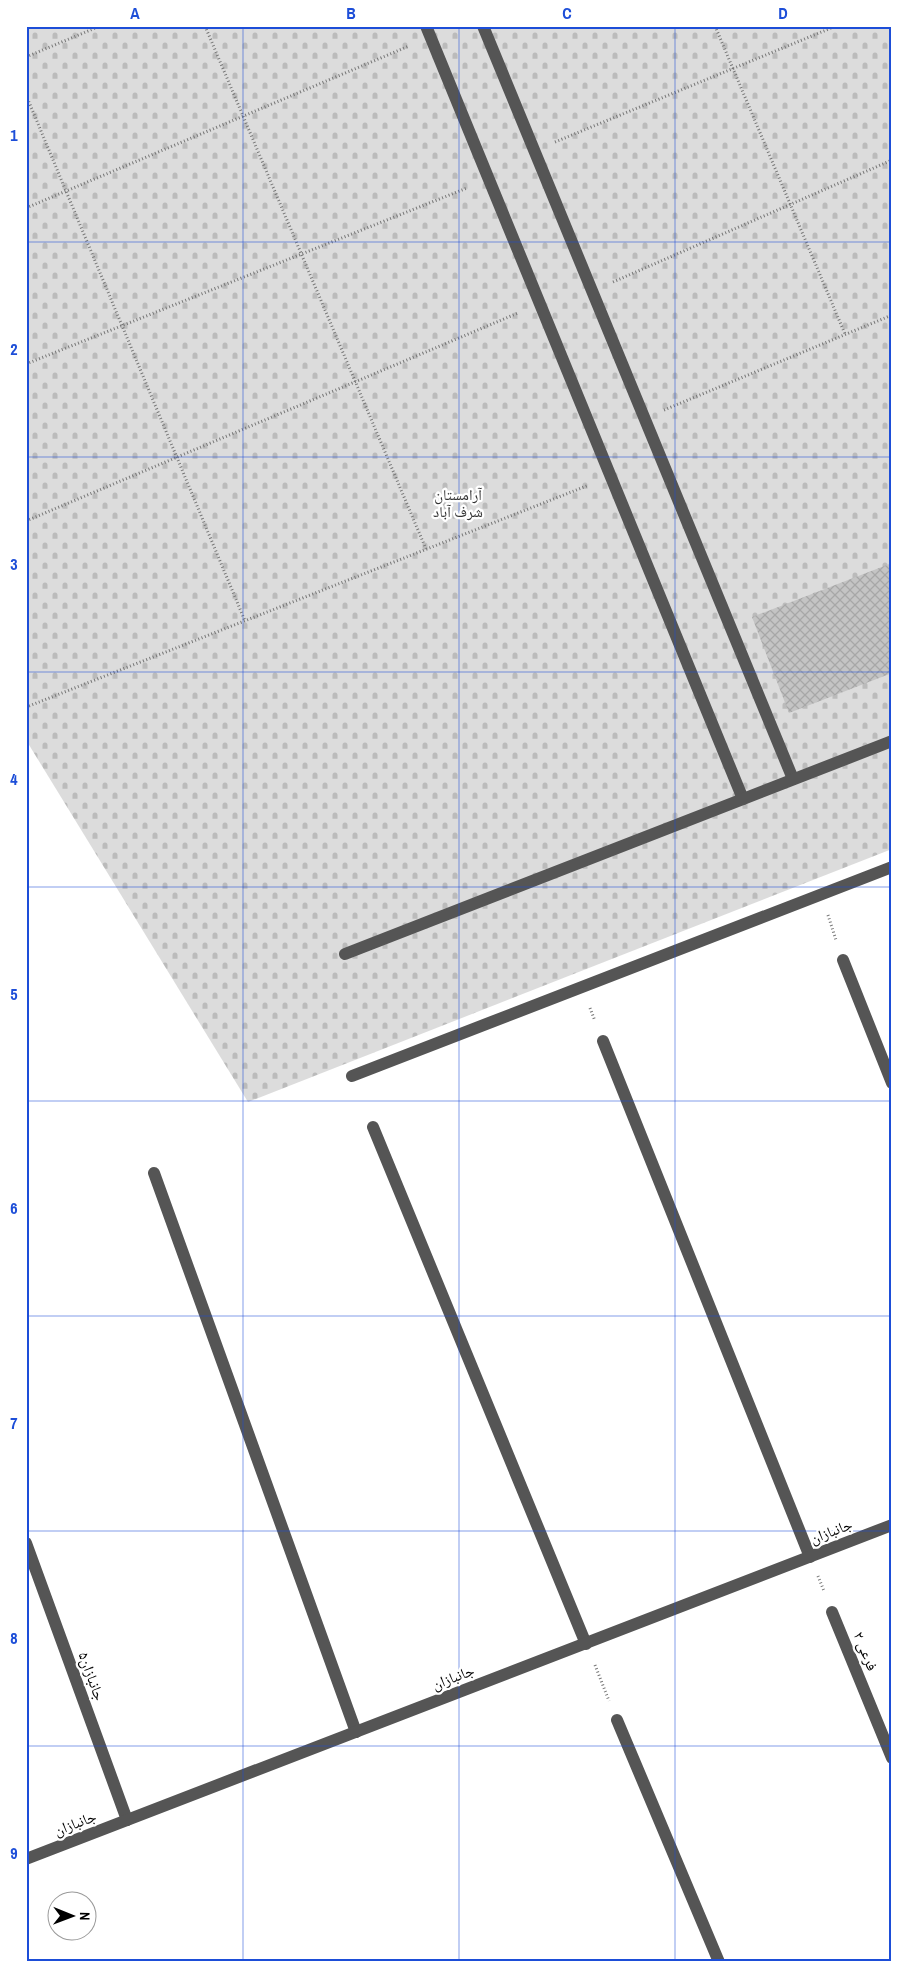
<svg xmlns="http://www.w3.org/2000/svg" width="918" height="1988" font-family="'Archivo Narrow','Noto Naskh Arabic',sans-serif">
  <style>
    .cemetery { fill: url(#cemetery-stones) }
    .building { fill: url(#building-cross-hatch) }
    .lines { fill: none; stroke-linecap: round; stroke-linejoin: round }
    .path { stroke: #777; stroke-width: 3; stroke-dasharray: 1 2.5; stroke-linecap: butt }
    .minor { stroke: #555; stroke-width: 12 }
    .grid { fill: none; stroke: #1d4ed8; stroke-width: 1; stroke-opacity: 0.55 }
    .labels { text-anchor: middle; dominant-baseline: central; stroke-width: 4.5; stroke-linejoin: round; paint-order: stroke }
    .park-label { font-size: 15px; fill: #333; stroke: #fff }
    .street-label { font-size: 15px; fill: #000; stroke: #fff }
    .neatline { fill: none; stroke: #1d4ed8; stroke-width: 2 }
    .grid-label { font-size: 16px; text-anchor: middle; font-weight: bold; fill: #1d4ed8 }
  </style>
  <defs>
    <pattern id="cemetery-stones" width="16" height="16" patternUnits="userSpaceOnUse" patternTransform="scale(1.25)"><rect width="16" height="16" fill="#dcdcdc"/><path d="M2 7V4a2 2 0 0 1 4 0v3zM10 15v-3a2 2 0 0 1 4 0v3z" fill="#bbb"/></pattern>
    <pattern id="building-cross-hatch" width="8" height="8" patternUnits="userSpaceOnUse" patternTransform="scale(1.25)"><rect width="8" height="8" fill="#c4c4c4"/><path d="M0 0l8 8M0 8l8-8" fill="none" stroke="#a7a7a7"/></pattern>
  </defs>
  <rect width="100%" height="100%" fill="#fff"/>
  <polygon class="cemetery" points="26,26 892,26 892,849 248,1102 26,740"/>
  <polygon class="building" points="892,563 892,673 789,713 752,617"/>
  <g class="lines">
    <g class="path">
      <polyline points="205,26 426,549"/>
      <polyline points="715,26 845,334"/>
      <polyline points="26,57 100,26"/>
      <polyline points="26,95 245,621"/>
      <polyline points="555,142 836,26"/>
      <polyline points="26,208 409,46"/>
      <polyline points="613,282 892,160"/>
      <polyline points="26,364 467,188"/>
      <polyline points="664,410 892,315"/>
      <polyline points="26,521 518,313"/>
      <polyline points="29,706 589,485"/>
      <polyline points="828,915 836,940"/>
      <polyline points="590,1008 595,1021"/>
      <polyline points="818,1576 824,1591"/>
      <polyline points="595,1665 609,1701"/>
    </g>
    <g class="minor">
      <polyline points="426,26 743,799"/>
      <polyline points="483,26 793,779"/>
      <polyline points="345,954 892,741"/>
      <polyline points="843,960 892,1083"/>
      <polyline points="603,1041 810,1557"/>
      <polyline points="352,1076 892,867"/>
      <polyline points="373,1127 586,1644"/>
      <polyline points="154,1173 356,1732"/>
      <polyline points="26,1543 127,1820"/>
      <polyline points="832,1612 892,1758"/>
      <polyline points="617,1720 719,1962"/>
      <polyline points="26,1859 892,1525"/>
    </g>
  </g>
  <path class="grid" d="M243 26V1962M459 26V1962M675 26V1962M26 242H892M26 457H892M26 672H892M26 887H892M26 1101H892M26 1316H892M26 1531H892M26 1746H892"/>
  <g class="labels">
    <g class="park-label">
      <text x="458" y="494">آرامستان<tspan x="458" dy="17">شرف آباد</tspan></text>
    </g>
    <g class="street-label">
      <text transform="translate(831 1531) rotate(-21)">جانبازان</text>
      <text transform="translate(866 1651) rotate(68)">فرعی ۲</text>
      <text transform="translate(92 1676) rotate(70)">جانبازان۵</text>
      <text transform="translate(453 1677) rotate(-21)">جانبازان</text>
      <text transform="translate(75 1823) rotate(-21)">جانبازان</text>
    </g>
  </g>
  <rect width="918" height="1988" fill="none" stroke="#ffffff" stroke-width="55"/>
  <g transform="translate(72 1916) rotate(91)"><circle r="24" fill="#ffffff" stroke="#999999"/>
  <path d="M0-4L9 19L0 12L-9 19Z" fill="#000000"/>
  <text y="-8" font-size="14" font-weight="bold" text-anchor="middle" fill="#000000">N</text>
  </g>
  <rect x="28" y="28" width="862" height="1932" class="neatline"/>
  <g class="grid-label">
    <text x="135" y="19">A</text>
    <text x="351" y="19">B</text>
    <text x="567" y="19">C</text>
    <text x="783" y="19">D</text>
    <text x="14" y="141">1</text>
    <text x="14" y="355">2</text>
    <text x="14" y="570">3</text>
    <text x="14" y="785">4</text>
    <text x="14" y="1000">5</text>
    <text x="14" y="1214">6</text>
    <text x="14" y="1429">7</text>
    <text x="14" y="1644">8</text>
    <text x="14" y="1859">9</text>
  </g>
</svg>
